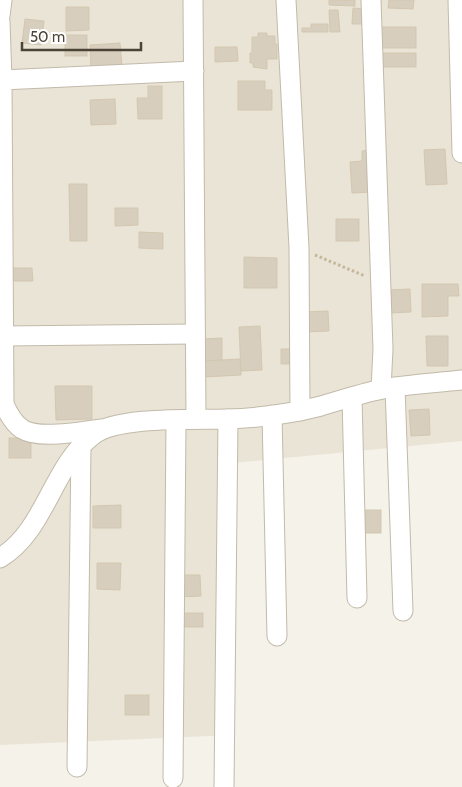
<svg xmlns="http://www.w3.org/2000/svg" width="462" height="787" font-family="Cabin,sans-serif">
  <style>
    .residential { fill: #eae4d6 }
    .building { fill: #d8cebd; stroke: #d3c7b0 }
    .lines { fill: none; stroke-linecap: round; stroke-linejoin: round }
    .minor-casing { stroke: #c2baaa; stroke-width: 21 }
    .path { stroke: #c5b79a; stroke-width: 3; stroke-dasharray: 2.5 2.5; stroke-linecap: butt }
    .minor { stroke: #fff; stroke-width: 19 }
  </style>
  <rect width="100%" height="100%" fill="#f5f2e9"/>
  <polygon class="residential" points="0,0 462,0 462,441 232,463 234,735 0,745"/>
  <g class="building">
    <polygon points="329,0 355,0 355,6 329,5"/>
    <polygon points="389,0 414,0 413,9 388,8"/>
    <polygon points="66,7 89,7 89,30 66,31"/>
    <polygon points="353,8 366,9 366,24 352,24"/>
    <polygon points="329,10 338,10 340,32 330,32"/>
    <polygon points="25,19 44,21 41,45 22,43"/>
    <polygon points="311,24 328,24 328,32 302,32 302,28 311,28"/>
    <rect x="379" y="27" width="37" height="21"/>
    <polygon points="258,33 267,33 267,36 275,36 275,44 277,44 277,59 267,59 267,69 253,67 253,63 250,63 250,53 252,53 252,37 258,37"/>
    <rect x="65" y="35" width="22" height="21"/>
    <polygon points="120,43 122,67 91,69 90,45"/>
    <polygon points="215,47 237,47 238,61 215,62"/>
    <rect x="382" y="53" width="34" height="14"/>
    <polygon points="238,81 265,81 265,90 272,90 272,110 238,110"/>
    <polygon points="148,86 162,86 162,119 138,119 137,98 148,98"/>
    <polygon points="115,99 116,124 91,125 90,100"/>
    <polygon points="445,149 447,184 426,185 424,150"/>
    <polygon points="369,150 372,192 352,193 350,162 362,161 362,151"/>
    <polygon points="69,184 87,184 87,241 70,241"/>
    <polygon points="115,208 138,208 138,225 115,226"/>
    <rect x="336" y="219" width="23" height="22"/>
    <polygon points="139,232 163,233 163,249 139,248"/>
    <polygon points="244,257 277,258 277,288 244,288"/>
    <polygon points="10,268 32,268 33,281 10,281"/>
    <polygon points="422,284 458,284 459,296 448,296 448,316 422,317"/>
    <polygon points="410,289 411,312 389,313 388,290"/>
    <polygon points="328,311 329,331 305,332 304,312"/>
    <polygon points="260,326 262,370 241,371 239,327"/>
    <polygon points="426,336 448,336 448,366 427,366"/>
    <polygon points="222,338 222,361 203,361 203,339"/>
    <polygon points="281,349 290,349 289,364 281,364"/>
    <polygon points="240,359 241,375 204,377 203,361"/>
    <polygon points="55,386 92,386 92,419 56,420"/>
    <polygon points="429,409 430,435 411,436 409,410"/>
    <rect x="9" y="438" width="22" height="20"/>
    <polygon points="121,505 121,528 93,528 93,506"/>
    <rect x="357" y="510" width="24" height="23"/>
    <polygon points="97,563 121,563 120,590 97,589"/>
    <polygon points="178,575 200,575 201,596 179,597"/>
    <rect x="180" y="613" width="23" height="14"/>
    <rect x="125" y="695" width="24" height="20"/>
  </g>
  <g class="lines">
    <g class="minor-casing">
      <g id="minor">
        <polyline points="193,0 196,419"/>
        <polyline points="286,0 299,248 300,411"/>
        <polyline points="371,0 383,349 381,389"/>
        <polyline points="458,0 462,153"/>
        <polyline points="0,16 2,0"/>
        <polyline points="0,21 2,80"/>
        <polyline points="3,336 195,334"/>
        <polyline points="395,387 403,611"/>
        <polyline points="352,397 357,598"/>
        <polyline points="272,415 277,636"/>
        <path d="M102 429C81 431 40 440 22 429 13 423 8 413 4 404L2 80 194 71"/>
        <path d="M0 558C46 530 51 468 93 435 117 416 194 420 227 419 258 418 290 414 321 406 341 400 362 393 383 389 409 384 436 383 462 380"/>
        <polyline points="77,767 81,446"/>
        <polyline points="173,778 176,421"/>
        <polyline points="224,787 228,419"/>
      </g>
    </g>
    <polyline class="path" points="315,255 365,276"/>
    <use href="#minor" class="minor"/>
  </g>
  <path d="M22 42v8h119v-8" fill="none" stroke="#4a4336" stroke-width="2.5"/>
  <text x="30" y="42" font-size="15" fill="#4a4336" stroke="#ffffff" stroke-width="4" paint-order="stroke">50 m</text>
</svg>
